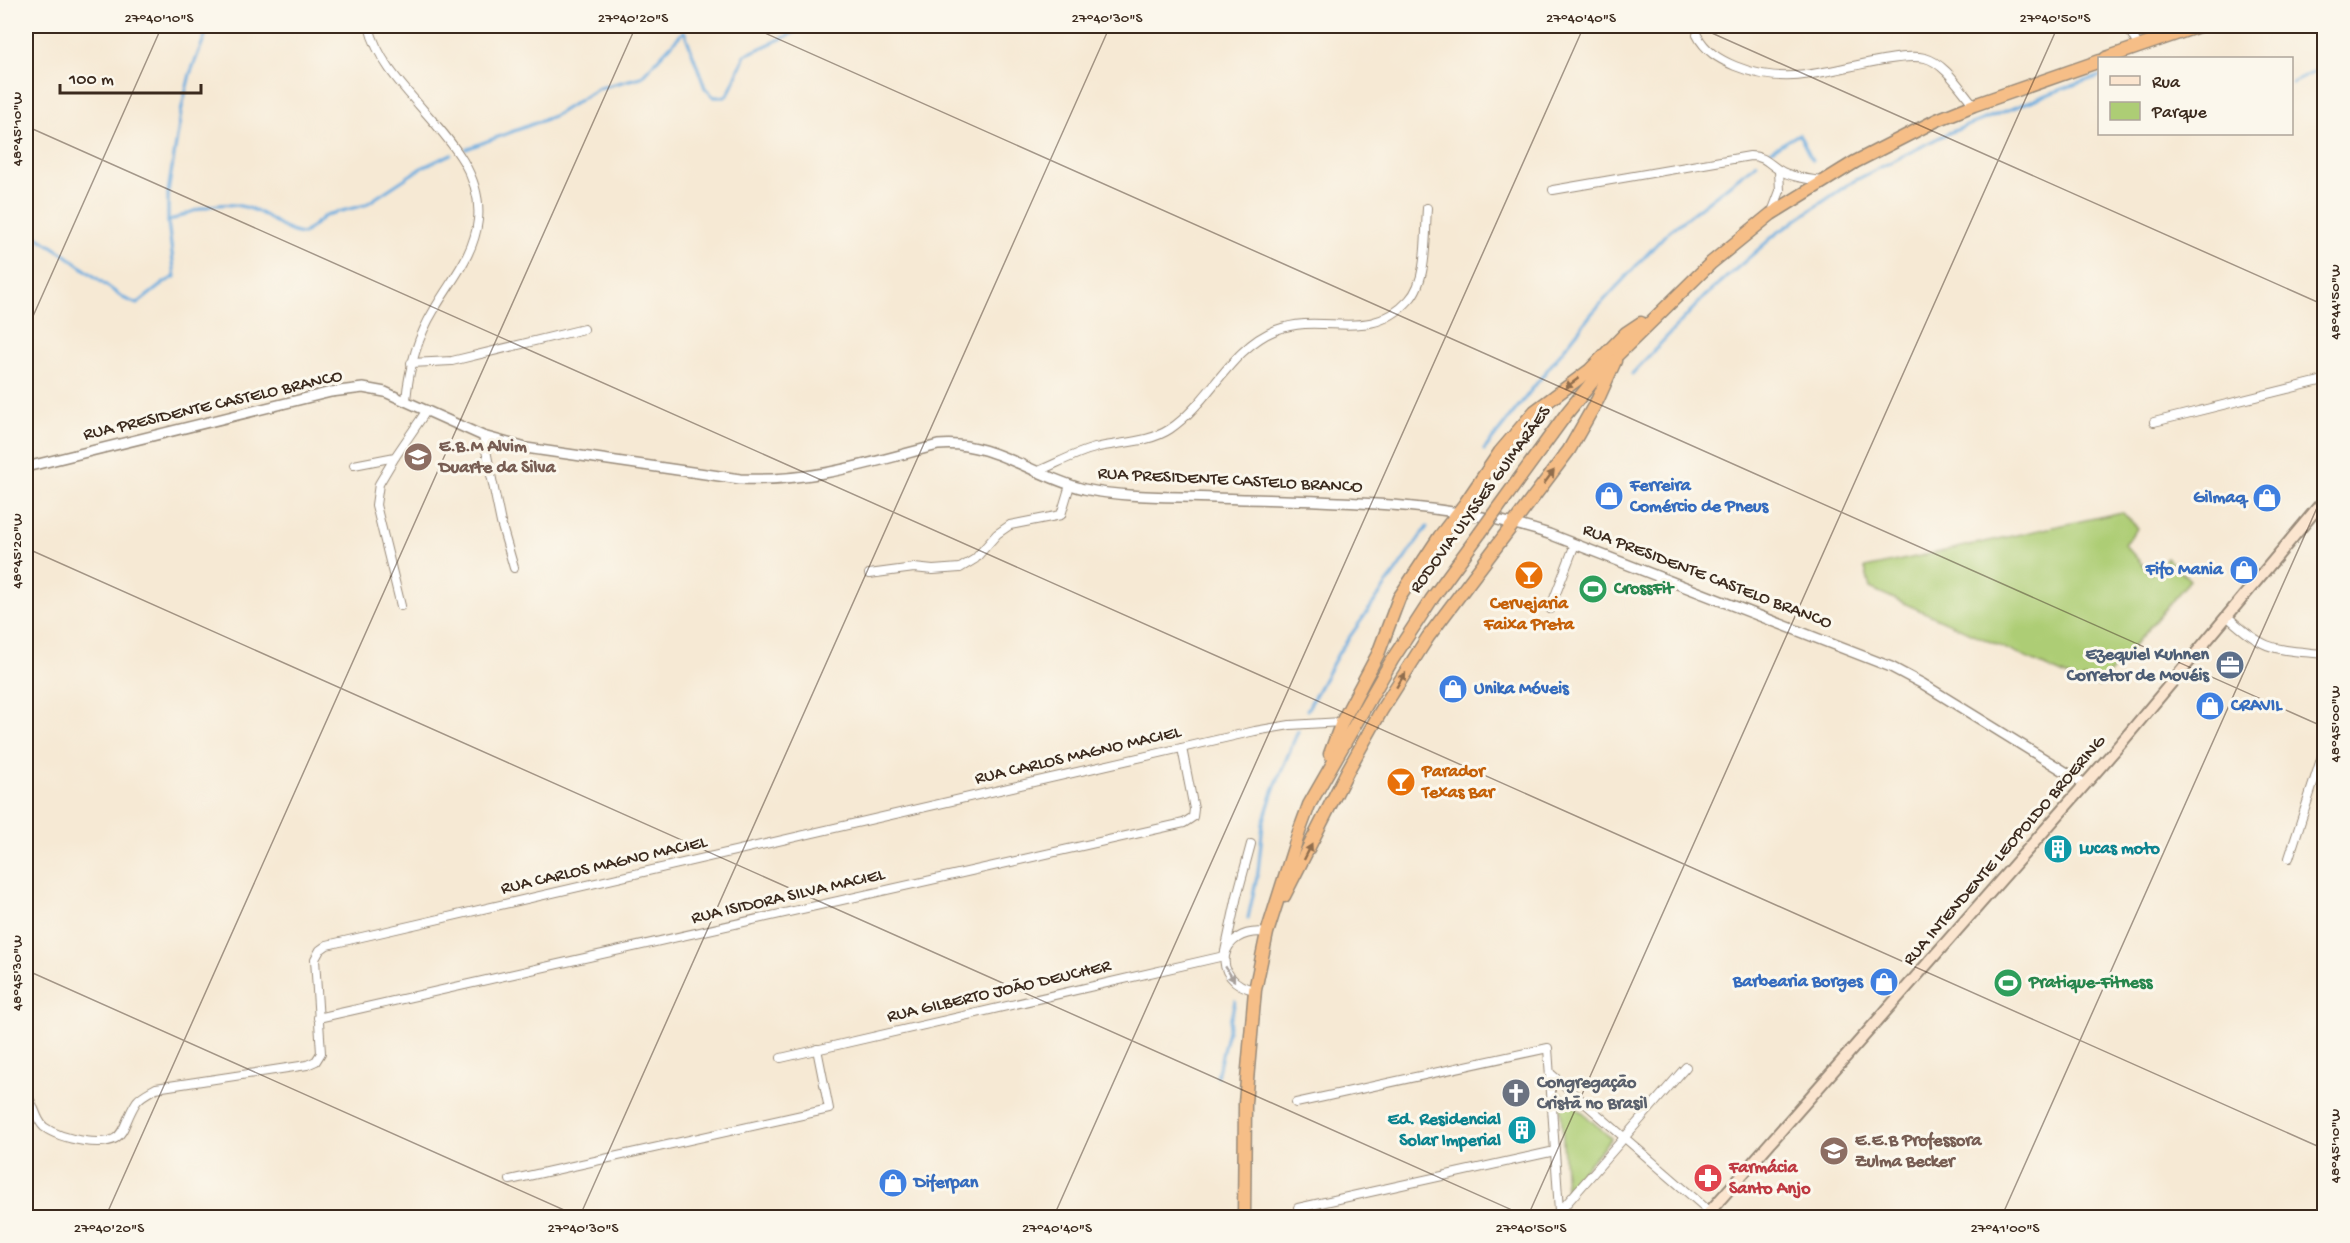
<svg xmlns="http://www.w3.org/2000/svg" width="2350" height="1243" font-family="'Gochi Hand',sans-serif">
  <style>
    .green { fill: #adcd75; stroke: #747c4a; stroke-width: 1.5 }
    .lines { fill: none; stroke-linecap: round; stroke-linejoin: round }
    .stream { stroke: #6bacdf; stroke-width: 3 }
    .minor-casing { stroke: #988a79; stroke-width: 10 }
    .tertiary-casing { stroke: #988a79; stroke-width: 12 }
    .secondary-casing { stroke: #988a79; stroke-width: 14 }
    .trunk-casing { stroke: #988a79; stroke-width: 15 }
    .minor { stroke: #fff; stroke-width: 8 }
    .tertiary { stroke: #fff; stroke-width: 9 }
    .secondary { stroke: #fbe5cf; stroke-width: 10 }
    .trunk { stroke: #f6be87; stroke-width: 12 }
    .trunk-bridge-casing { stroke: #988a79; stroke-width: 15; stroke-linecap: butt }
    .trunk-bridge { stroke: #f6be87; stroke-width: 12 }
    .oneway { fill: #8f6d4d }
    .oneway2 { fill: #a79f9a }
    .ticks { fill: none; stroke: #3b2a1e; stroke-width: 1.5; stroke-opacity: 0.45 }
    .labels { text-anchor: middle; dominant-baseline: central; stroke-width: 6; stroke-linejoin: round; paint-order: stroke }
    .street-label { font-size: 18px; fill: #3b2a1e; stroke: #fbf7ec }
    .education-label { font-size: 18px; font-weight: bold; fill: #785e54; stroke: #fbf7ec; text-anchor: start }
    .shop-label { font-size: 18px; font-weight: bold; fill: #366cbe; stroke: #fbf7ec; text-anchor: start }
    .leisure-label { font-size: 18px; font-weight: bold; fill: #27864d; stroke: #fbf7ec; text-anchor: start }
    .food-label { font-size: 18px; font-weight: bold; fill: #c56008; stroke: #fbf7ec }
    .service-label { font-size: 18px; font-weight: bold; fill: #4e5e75; stroke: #fbf7ec; text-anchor: end }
    .culture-label { font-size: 18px; font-weight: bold; fill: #0d838f; stroke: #fbf7ec; text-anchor: start }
    .worship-label { font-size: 18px; font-weight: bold; fill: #5b616d; stroke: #fbf7ec; text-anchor: start }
    .health-label { font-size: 18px; font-weight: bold; fill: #be3a42; stroke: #fbf7ec; text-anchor: start }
    .neatline { fill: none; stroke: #3b2a1e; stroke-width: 2 }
    .ticks-label { font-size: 15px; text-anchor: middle; fill: #3b2a1e }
  </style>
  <rect width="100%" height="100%" fill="#fbf7ec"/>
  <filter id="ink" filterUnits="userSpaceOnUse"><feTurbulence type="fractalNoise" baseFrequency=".0167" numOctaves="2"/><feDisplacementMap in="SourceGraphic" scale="12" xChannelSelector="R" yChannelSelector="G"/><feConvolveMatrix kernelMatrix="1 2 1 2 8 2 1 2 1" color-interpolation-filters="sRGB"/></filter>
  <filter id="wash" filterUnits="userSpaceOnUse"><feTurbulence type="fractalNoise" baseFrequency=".008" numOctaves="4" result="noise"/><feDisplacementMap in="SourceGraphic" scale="24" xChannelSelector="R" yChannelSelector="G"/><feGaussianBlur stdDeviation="1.35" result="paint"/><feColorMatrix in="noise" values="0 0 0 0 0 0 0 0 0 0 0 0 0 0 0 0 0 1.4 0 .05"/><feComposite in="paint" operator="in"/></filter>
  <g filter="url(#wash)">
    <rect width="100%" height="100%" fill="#f6e9d4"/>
    <g class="green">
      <polygon points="2122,512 2138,528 2124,544 2151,574 2167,558 2190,580 2098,687 2084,678 2080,682 1870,588 1865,568"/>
      <polygon points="1560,1093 1611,1138 1566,1190"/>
    </g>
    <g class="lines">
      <g class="stream">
        <polyline points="2292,83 2324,67"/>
        <polyline points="466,149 554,116 599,88 641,77 683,32 685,33 705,88 714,97 725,97 729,93 745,55 794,33 803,26"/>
        <polyline points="1770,151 1799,134 1812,160"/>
        <path d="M168 222C201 206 231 195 266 216 277 223 289 233 303 234L326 215 365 205 421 168 451 154"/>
        <polyline points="26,230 63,253 123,298 137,304 165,282 175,277 168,222 168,192 182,107 190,74 209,26"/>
        <polyline points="1632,374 1704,297 1776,234 1850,183 1946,134 2062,89 2100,76"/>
        <polyline points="1484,450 1593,312 1666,234 1757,163"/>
        <polyline points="1307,710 1339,652 1427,527"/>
        <polyline points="1248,918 1258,872 1263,823 1273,791 1298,731"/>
        <polyline points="1217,1076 1235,1001"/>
      </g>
    </g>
  </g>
  <g filter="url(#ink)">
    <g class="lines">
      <g class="minor-casing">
        <g id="minor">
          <path d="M369 26C385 96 486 143 478 220 474 256 451 280 434 310 417 338 409 368 406 400"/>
          <polyline points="2127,26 2139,47"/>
          <path d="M1697 35C1705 51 1719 59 1735 66 1788 88 1830 69 1883 60 1896 58 1912 55 1925 58 1945 63 1961 90 1974 105"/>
          <path d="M1553 190 1750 156C1764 156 1768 163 1779 170 1791 177 1808 179 1822 181"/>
          <polyline points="1772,212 1780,191 1779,170"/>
          <polyline points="411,363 452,361 584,329"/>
          <polyline points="2154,422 2324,380"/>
          <polyline points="483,436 501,523 514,568"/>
          <polyline points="395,457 379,484 376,505 401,606"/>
          <polyline points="354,465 395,457 427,410"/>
          <path d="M1036 472C1056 464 1075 453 1095 448 1119 442 1149 443 1170 429 1210 402 1230 348 1276 330 1324 311 1368 345 1409 300 1428 280 1425 235 1427 208"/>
          <polyline points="869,574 914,568 933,570 960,568 975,559 997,534 1010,525 1061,515 1070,485"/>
          <polyline points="1550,609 1575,544"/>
          <path d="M2228 617C2266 652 2274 649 2324 654"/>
          <polyline points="2289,858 2324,750"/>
          <path d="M1255 990C1209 982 1217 926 1267 933"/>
          <polyline points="318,1018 1184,823 1193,817 1194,809 1182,748"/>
          <polyline points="781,1058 1224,956 1237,896 1251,844"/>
          <polyline points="1550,1073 1709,1211"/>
          <path d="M26 1095C35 1104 35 1119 44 1127 55 1135 71 1139 84 1141 129 1147 119 1128 137 1101 142 1095 149 1092 156 1088L307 1065 316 1061 321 1053 315 959 320 950 327 945 1255 731 1290 725 1342 722"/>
          <polyline points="1296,1103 1548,1048 1559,1211"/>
          <polyline points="510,1180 829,1109 817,1049"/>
          <polyline points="1298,1208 1555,1151"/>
          <polyline points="1554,1218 1686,1067"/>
        </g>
      </g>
      <g class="tertiary-casing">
        <path id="tertiary" d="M26 467 331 392 363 388 385 392 483 436 526 448 740 479C813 482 869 463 938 445 989 439 1035 477 1084 489 1126 498 1172 496 1215 498 1326 502 1443 499 1549 534L1891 667 1923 684 2085 784"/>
      </g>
      <g class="secondary-casing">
        <polyline id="secondary" points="1704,1218 2116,749 2324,500"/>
      </g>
      <g class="trunk-casing">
        <g id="trunk">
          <polyline points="2106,58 2199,26"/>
          <polyline points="1498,508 1567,413 1601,371 1711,263 1771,214 1855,162 1937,120 1974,105 2100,61"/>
          <polyline points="1330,754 1342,722 1378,654 1399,598 1440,536 1464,505 1500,452 1535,411 1590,370 1626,333 1641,323"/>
          <polyline points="1284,896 1348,770 1381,711 1428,637 1569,450 1598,399 1615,361"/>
          <polyline points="1244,1218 1245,1103 1255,990 1267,933 1299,832 1309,805 1392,660 1431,600 1480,533"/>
        </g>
      </g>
      <use href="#minor" class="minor"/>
      <use href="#tertiary" class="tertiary"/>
      <use href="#secondary" class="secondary"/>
      <use href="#trunk" class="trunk"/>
      <g class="trunk-bridge-casing">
        <polyline id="trunk-bridge" points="1480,533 1498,508"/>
      </g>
      <use href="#trunk-bridge" class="trunk-bridge"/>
    </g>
    <defs><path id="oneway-solid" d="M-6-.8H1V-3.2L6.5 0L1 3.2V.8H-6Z" transform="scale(1.5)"/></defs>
    <g class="oneway">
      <use href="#oneway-solid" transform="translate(1572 383) rotate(144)"/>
      <use href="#oneway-solid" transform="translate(1549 477) rotate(-53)"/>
      <use href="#oneway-solid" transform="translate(1401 680) rotate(-58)"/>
      <use href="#oneway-solid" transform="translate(1308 852) rotate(-63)"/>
    </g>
    <use class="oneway2" href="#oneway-solid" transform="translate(1230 974) rotate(58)"/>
  </g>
  <path class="ticks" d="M749 26 2324 727M1696 26 2324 305M26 126 2324 1149M26 332 162 26M26 548 1530 1218M26 970 582 1218M105 1218 636 26M579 1218 1110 26M1053 1218 1584 26M1527 1218 2058 26M2001 1218 2324 492"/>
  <defs>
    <g id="school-disc" transform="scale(1.5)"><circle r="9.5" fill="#8d6e63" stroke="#fbf7ec"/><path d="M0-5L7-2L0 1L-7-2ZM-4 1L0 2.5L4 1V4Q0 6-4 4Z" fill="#fff"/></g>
    <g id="shop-disc" transform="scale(1.5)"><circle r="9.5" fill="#3f7fe0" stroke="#fbf7ec"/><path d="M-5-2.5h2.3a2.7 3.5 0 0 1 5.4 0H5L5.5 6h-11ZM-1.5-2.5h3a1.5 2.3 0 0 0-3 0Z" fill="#fff"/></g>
    <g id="bar-disc" transform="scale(1.5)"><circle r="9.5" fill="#e8710a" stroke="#fbf7ec"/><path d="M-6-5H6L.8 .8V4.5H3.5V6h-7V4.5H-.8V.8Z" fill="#fff"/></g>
    <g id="stadium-disc" transform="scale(1.5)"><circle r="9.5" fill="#2e9e5b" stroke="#fbf7ec"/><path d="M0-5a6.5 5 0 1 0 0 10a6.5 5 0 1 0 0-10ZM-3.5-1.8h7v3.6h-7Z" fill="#fff"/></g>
    <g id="office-disc" transform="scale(1.5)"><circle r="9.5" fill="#5c6f8a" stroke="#fbf7ec"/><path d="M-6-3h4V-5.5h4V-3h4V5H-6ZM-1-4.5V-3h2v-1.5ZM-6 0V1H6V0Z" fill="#fff"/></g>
    <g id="building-disc" transform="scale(1.5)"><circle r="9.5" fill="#0f9aa8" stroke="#fbf7ec"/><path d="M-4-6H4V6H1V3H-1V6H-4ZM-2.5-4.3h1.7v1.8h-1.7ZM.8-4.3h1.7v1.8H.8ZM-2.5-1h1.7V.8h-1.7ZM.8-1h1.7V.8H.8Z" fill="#fff"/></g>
    <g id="church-disc" transform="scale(1.5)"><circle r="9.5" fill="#6b7280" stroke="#fbf7ec"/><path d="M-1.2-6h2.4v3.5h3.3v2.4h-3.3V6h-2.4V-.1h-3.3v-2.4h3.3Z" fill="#fff"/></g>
    <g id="pharmacy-disc" transform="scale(1.5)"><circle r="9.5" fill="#e0444e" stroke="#fbf7ec"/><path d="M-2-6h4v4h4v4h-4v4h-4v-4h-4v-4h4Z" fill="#fff"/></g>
  </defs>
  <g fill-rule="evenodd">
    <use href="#school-disc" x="418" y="457"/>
    <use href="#shop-disc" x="1609" y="496"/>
    <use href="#shop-disc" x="2267" y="498"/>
    <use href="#shop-disc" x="2244" y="570"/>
    <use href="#bar-disc" x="1529" y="575"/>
    <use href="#stadium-disc" x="1593" y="589"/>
    <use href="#office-disc" x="2230" y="665"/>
    <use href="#shop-disc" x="1453" y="689"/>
    <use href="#shop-disc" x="2210" y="706"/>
    <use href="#bar-disc" x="1401" y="782"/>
    <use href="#building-disc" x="2058" y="849"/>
    <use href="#shop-disc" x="1884" y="982"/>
    <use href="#stadium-disc" x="2008" y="983"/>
    <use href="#church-disc" x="1516" y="1093"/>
    <use href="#building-disc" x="1522" y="1130"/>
    <use href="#school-disc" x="1834" y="1151"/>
    <use href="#pharmacy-disc" x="1708" y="1178"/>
    <use href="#shop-disc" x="893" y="1183"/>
  </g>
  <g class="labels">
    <g class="street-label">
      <text transform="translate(213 406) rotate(-13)">RUA PRESIDENTE CASTELO BRANCO</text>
      <text transform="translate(1230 481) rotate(3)">RUA PRESIDENTE CASTELO BRANCO</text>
      <text transform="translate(1481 500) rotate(-54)">RODOVIA ULYSSES GUIMARÃES</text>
      <text transform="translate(1707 577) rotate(21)">RUA PRESIDENTE CASTELO BRANCO</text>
      <text transform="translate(1078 756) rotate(-13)">RUA CARLOS MAGNO MACIEL</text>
      <text transform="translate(2005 851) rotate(-49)">RUA INTENDENTE LEOPOLDO BROERING</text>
      <text transform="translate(604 866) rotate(-13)">RUA CARLOS MAGNO MACIEL</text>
      <text transform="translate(788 897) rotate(-13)">RUA ISIDORA SILVA MACIEL</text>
      <text transform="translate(999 992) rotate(-13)">RUA GILBERTO JOÃO DEUCHER</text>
    </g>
    <g class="education-label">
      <text x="439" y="447">E.B.M Alvim<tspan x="439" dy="21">Duarte da Silva</tspan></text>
      <text x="1855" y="1141">E.E.B Professora<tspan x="1855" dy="21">Zulma Becker</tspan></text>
    </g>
    <g class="shop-label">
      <text x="1630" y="486">Ferreira<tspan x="1630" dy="21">Comércio de Pneus</tspan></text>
      <text x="2246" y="498" text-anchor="end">Gilmaq</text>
      <text x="2223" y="570" text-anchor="end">Fifo Mania</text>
      <text x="1474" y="689">Unika Móveis</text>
      <text x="2231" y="706">CRAVIL</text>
      <text x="1863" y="982" text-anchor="end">Barbearia Borges</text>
      <text x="914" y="1183">Diferpan</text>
    </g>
    <g class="leisure-label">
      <text x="1614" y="589">CrossFit</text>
      <text x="2029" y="983">Pratique-Fitness</text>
    </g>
    <g class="food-label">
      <text x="1529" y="604">Cervejaria<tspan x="1529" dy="21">Faixa Preta</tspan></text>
      <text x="1422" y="772" text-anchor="start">Parador<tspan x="1422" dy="21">Texas Bar</tspan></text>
    </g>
    <g class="service-label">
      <text x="2209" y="655">Ezequiel Kuhnen<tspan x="2209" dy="21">Corretor de Movéis</tspan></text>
    </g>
    <g class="culture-label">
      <text x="2079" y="849">Lucas moto</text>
      <text x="1501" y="1120" text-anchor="end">Ed. Residencial<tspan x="1501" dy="21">Solar Imperial</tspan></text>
    </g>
    <g class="worship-label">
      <text x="1537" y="1083">Congregação<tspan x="1537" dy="21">Cristã no Brasil</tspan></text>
    </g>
    <g class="health-label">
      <text x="1729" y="1168">Farmácia<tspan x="1729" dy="21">Santo Anjo</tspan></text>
    </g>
  </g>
  <rect width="2350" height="1243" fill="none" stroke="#fbf7ec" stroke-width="66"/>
  <rect x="2098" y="57" width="195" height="78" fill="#fbf7ec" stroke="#aea59a" stroke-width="1.5"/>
  <rect x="2110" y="76" width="30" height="9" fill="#fbe5cf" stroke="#aea59a" stroke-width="1.5"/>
  <text x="2152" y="87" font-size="18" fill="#3b2a1e">Rua</text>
  <rect x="2110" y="102" width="30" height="18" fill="#adcd75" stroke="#aea59a" stroke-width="1.5"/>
  <text x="2152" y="117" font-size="18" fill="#3b2a1e">Parque</text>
  <path d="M60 84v9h141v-9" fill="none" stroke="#3b2a1e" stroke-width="3"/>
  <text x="69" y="84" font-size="18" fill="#3b2a1e" stroke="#fbf7ec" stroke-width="4.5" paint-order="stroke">100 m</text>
  <rect x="33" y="33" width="2284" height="1177" class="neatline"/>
  <g class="ticks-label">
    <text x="159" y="22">27°40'10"S</text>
    <text x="633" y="22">27°40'20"S</text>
    <text x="1107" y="22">27°40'30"S</text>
    <text x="1581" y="22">27°40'40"S</text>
    <text x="2055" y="22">27°40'50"S</text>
    <text transform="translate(16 129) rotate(-90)" y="5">48°45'10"W</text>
    <text transform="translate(2334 302) rotate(-90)" y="5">48°44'50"W</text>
    <text transform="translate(16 551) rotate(-90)" y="5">48°45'20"W</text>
    <text transform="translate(2334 724) rotate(-90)" y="5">48°45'00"W</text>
    <text transform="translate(16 973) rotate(-90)" y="5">48°45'30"W</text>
    <text transform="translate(2334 1146) rotate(-90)" y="5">48°45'10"W</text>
    <text x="109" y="1232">27°40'20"S</text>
    <text x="583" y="1232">27°40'30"S</text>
    <text x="1057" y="1232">27°40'40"S</text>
    <text x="1531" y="1232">27°40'50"S</text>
    <text x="2005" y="1232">27°41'00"S</text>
  </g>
</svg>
